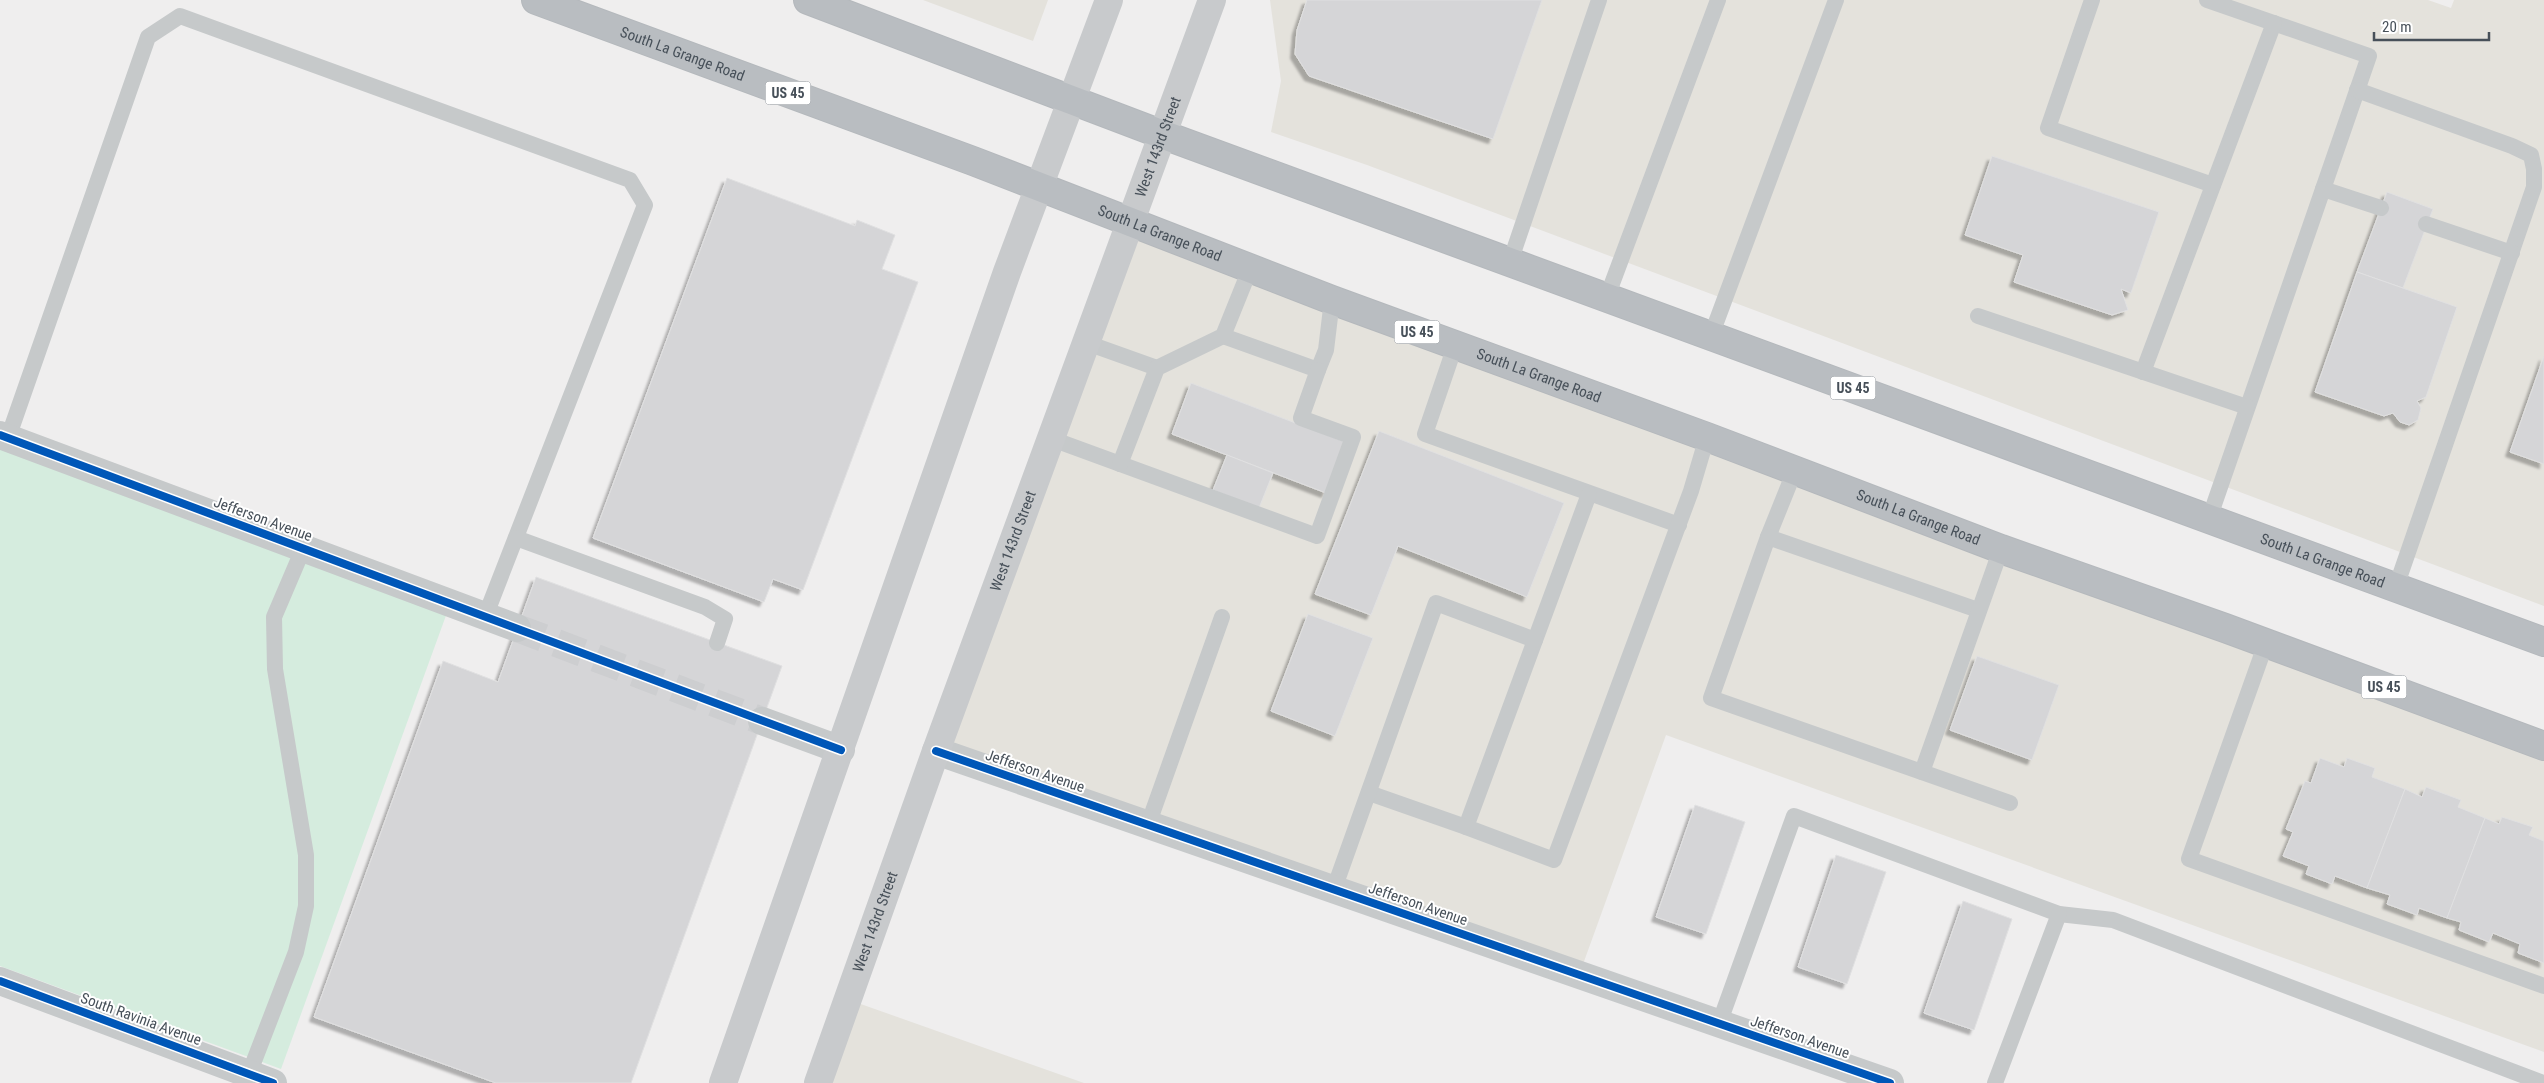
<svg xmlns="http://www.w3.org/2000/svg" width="2544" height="1083" font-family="'Roboto Condensed',sans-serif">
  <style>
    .commercial { fill: #e4e2dc }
    .green { fill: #d5ecde }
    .building { fill: #d5d5d7; stroke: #e0e0e1; filter: url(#shadow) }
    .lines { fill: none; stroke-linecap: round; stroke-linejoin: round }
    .street-tunnel { stroke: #cdced0; stroke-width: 28; stroke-dasharray: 28 14; stroke-linecap: butt }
    .highway-casing { stroke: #b4b8bc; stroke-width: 30 }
    .lane { stroke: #c6c9ca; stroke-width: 16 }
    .street { stroke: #c6c9ca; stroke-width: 28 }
    .secondary { stroke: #c8cacc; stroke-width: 28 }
    .highway { stroke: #b9bdc1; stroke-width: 28 }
    .cycleway-casing { stroke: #fff; stroke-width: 11 }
    .cycleway { stroke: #0057b8; stroke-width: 8 }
    .labels { text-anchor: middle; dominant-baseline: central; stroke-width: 4; stroke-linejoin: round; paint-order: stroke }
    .shield { fill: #fff; stroke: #7e848b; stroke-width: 1 }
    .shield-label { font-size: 14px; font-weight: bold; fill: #475059 }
    .street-label { font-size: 15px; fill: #475059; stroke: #fff }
  </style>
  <defs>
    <filter id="shadow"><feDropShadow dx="-4.5" dy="4.5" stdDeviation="1" flood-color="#0004"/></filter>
  </defs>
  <rect width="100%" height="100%" fill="#efeeee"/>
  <g class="commercial">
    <polygon points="923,0 1048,0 1033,41"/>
    <polygon points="1270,0 2428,0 2451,8 2454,0 2544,0 2544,606 1367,165 1271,132 1281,81"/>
    <polygon points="1135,236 2544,753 2544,1052 1666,735 1582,967 948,746"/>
    <polygon points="855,1002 1084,1083 826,1083"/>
  </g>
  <polygon class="green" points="0,441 448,610 281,1069 0,966"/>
  <g class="building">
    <polygon points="1307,0 1542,0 1493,139 1309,76 1295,54 1297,30"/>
    <polygon points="1992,156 2159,212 2131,293 2121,289 2128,310 2112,315 2014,282 2023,255 1965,235"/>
    <polygon points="727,178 855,226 857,220 895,235 882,269 918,282 803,590 773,579 764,602 593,538"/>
    <polygon points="2387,192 2433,209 2403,288 2357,272"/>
    <polygon points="2357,272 2457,307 2426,397 2417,401 2421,408 2418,420 2409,425 2400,422 2393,413 2384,416 2315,392"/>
    <polygon points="2544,356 2544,464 2510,452"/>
    <polygon points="1191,383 1345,442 1326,493 1172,434"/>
    <polygon points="1379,431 1564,503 1527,597 1398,546 1371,615 1315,594"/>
    <polygon points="1227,455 1273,473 1259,508 1213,490"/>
    <polygon points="536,577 782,666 631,1083 496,1083 314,1017 443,661 498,682"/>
    <polygon points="1308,614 1373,638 1335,736 1271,711"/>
    <polygon points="1977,656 2059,685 2032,760 1950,730"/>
    <polygon points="2320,758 2344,767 2347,758 2375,768 2372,777 2405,789 2367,888 2335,876 2332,884 2306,874 2309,866 2283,856 2293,832 2286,829 2305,781 2311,783"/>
    <polygon points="2426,787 2461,800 2458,807 2485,818 2447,918 2419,908 2417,915 2387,904 2390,895 2367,888 2405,789 2422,797"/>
    <polygon points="1695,805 1745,822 1706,934 1656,917"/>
    <polygon points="2502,817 2533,827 2529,835 2544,841 2544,963 2518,953 2520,944 2493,933 2489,942 2459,930 2461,922 2447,918 2485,818 2499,824"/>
    <polygon points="1836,855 1886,872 1847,984 1798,967"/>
    <polygon points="1963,901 2012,919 1974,1030 1924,1013"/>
  </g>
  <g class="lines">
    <polyline class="street-tunnel" points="517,628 762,721"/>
    <g class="highway-casing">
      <g id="highway">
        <path id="s2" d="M536 0 973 161 1332 300 1707 437 2001 549 2225 628 2544 746"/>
        <path id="s3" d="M808 0 1161 134 2544 642"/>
      </g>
    </g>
    <g class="lane">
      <polyline points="2092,0 2048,128 2213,185"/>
      <polyline points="2207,0 2369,56 2209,519"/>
      <polyline points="2357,90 2512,146 2531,155 2534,169 2534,187 2396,587"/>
      <polyline points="2323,189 2381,208"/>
      <polyline points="2426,224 2512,253"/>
      <polyline points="1510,262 1599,0"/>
      <polyline points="1607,297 1718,0"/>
      <polyline points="1978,316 2247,407"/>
      <polyline points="1223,336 1318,370 1326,350 1332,300"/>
      <polyline points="1711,336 1836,0"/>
      <polyline points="1087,343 1157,368"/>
      <polyline points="1455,346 1425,434 1679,525"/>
      <polyline points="2143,372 2274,23"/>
      <polyline points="8,438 148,37 180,16 630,180 645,205 485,617"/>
      <polyline points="1052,439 1317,536 1353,437 1301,418 1318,370"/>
      <polyline points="1120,464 1157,368 1223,336 1250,269"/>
      <polyline points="1795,470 1768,537 1711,698 2010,803"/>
      <polyline points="1589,494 1466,827 1554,860 1691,491 1707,437"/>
      <polyline points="1768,537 1978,610"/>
      <polyline points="516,538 705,607 725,619 717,643"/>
      <polyline points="2266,643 2189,859 2544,986"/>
      <polyline points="1922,772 2001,549"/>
      <polyline points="1369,793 1466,827"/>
      <polyline points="1148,825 1222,617"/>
      <polyline points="1334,889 1436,603 1535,640"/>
      <polyline points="1719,1024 1794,816 2059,914 2113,920 2543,1083"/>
      <polyline points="249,1074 296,952 306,906 306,855 275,669 274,617 303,549"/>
      <polyline points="1995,1083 2059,914"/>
    </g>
    <g class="street">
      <polyline points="0,435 517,628"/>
      <polyline points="762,721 841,750"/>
      <polyline points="936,751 1890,1083"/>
      <polyline points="0,981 273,1083"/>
    </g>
    <g class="secondary">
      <polyline points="723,1083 1007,272 1109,0"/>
      <path id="s1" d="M818 1083 936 751 1212 0"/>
    </g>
    <use href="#highway" class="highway"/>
    <g class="cycleway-casing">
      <g id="cycleway">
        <polyline points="0,435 841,750"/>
        <polyline points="936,751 1890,1083"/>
        <polyline points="0,981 273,1083"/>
      </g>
    </g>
    <use href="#cycleway" class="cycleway"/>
  </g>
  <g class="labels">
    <g class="shield">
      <rect x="765.5" y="81.5" width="45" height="23" rx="4"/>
      <rect x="1394.5" y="320.5" width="45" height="23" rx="4"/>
      <rect x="1830.5" y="376.5" width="45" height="23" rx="4"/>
      <rect x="2361.5" y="675.5" width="45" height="23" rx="4"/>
    </g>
    <g class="shield-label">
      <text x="788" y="93">US 45</text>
      <text x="1417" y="332">US 45</text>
      <text x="1853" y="388">US 45</text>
      <text x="2384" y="687">US 45</text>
    </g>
    <g class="street-label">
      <text stroke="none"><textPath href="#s2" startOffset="156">South La Grange Road</textPath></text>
      <text stroke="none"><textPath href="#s1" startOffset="996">West 143rd Street</textPath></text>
      <text stroke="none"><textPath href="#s2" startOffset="666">South La Grange Road</textPath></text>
      <text stroke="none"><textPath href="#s2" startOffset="1071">South La Grange Road</textPath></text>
      <text stroke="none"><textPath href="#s2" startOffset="1476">South La Grange Road</textPath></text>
      <text transform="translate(263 519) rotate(20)">Jefferson Avenue</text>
      <text stroke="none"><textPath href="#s1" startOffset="576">West 143rd Street</textPath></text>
      <text stroke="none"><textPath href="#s3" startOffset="1615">South La Grange Road</textPath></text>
      <text transform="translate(1035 771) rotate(19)">Jefferson Avenue</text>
      <text transform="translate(1418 904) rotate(19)">Jefferson Avenue</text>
      <text stroke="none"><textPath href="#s1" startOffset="171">West 143rd Street</textPath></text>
      <text transform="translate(141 1019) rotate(20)">South Ravinia Avenue</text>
      <text transform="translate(1800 1037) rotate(19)">Jefferson Avenue</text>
    </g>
  </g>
  <path d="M2374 32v8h115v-8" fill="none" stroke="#475059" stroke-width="2.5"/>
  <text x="2382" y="32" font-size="15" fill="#475059" stroke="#ffffff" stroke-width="4" paint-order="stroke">20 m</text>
</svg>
